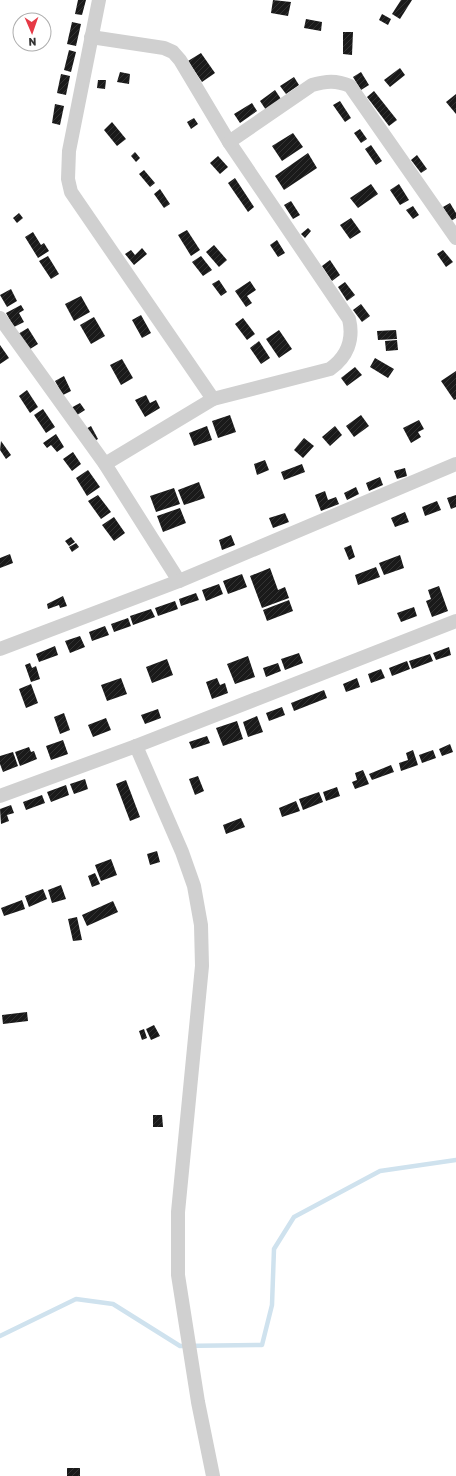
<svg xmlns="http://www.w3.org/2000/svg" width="456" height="1476" font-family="Rubik,sans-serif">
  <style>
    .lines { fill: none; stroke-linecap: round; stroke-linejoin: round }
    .stream { stroke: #cfe2ee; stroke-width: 4.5 }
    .building { fill: url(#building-hatch) }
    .minor { stroke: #d0d0d0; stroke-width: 14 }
  </style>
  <defs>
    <pattern id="building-hatch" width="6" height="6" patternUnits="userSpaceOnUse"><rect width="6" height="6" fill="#1a1a1a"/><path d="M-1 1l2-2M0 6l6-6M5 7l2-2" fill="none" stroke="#333"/></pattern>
  </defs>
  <rect width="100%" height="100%" fill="#fff"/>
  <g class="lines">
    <polyline class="stream" points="0,1336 76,1299 113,1304 180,1346 262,1345 272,1305 274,1249 294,1217 380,1171 456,1160"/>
  </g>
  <g class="building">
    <polygon points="78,0 86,0 82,15 75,14"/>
    <polygon points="273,0 291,2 288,16 271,13"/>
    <polygon points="401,0 412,0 400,19 392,14"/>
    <polygon points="382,14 391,19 388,25 379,20"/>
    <polygon points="306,19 322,22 321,31 304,28"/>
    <polygon points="72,22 81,24 76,46 67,44"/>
    <polygon points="343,32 353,32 352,55 343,54"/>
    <polygon points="69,50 76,52 71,72 64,70"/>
    <polygon points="201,53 215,73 202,82 188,61"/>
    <polygon points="400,68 405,75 390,87 384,80"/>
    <polygon points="120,72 130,74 129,84 117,82"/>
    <polygon points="361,72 369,85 361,90 353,77"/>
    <polygon points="61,74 70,76 66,95 57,93"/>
    <polygon points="294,77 299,85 286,94 280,86"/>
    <polygon points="98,80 106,80 105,89 97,88"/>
    <polygon points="275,90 281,99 266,110 260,101"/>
    <polygon points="374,91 397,120 389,126 367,97"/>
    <polygon points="456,94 456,114 446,102"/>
    <polygon points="340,101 351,118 345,122 333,105"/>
    <polygon points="252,103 257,111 240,123 234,114"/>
    <polygon points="55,104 64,106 60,125 52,123"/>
    <polygon points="194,118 198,124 191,129 187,122"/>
    <polygon points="112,122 126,139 117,146 104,130"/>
    <polygon points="360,129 367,139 361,143 354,133"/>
    <polygon points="293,133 303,147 282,161 272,146"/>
    <polygon points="371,145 382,161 376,165 365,149"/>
    <polygon points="135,152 140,158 136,162 131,156"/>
    <polygon points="308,153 317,168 284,190 275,176"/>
    <polygon points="417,155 427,169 421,173 411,160"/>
    <polygon points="218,156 228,167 220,174 210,163"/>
    <polygon points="144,170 155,183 150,187 139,174"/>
    <polygon points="235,178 254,207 248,212 228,183"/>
    <polygon points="371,184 378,194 358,208 350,198"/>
    <polygon points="399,184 409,200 400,205 390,190"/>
    <polygon points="160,189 170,204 164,208 154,194"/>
    <polygon points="291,201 300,215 293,219 284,205"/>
    <polygon points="450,203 456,213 456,218 451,221 443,207"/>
    <polygon points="413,206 419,215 413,219 406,210"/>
    <polygon points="19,213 23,218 17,223 13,218"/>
    <polygon points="351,218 361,232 350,239 340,225"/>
    <polygon points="308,228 311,231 305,238 301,234"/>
    <polygon points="187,230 200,250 191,256 178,235"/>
    <polygon points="33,232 41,245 44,243 49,251 38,258 25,237"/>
    <polygon points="277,240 285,253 278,257 270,245"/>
    <polygon points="214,245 227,260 219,267 206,252"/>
    <polygon points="142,248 147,254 134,265 125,254 131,250 135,255"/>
    <polygon points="443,250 453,262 446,267 437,254"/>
    <polygon points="48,256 59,274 51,279 39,261"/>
    <polygon points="201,256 212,270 203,276 192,262"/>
    <polygon points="330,260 340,275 332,281 322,266"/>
    <polygon points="219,280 227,292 221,296 212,284"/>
    <polygon points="250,281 256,290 247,296 252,303 246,307 235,291"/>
    <polygon points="345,282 355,295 347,301 338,287"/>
    <polygon points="11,289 17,301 7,307 0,295"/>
    <polygon points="81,296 90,312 74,321 65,304"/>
    <polygon points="361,304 370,316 362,322 353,310"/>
    <polygon points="21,305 24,310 19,313 24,322 14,327 6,313"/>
    <polygon points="141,315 151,333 142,338 132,320"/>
    <polygon points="94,317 105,336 91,344 80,325"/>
    <polygon points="243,318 255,334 247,340 235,324"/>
    <polygon points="28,328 38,344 27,351 18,334"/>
    <polygon points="279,330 292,349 279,358 266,339"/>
    <polygon points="396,330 397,339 378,340 377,331"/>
    <polygon points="397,340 398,350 386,351 385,341"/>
    <polygon points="259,341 270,358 261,364 250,348"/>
    <polygon points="0,345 9,358 0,364"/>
    <polygon points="375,358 394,369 388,378 370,367"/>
    <polygon points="122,359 133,378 121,385 110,365"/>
    <polygon points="355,367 362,375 347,386 341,378"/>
    <polygon points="456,371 456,399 454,400 441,381"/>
    <polygon points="64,376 71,391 63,395 55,381"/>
    <polygon points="27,390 38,407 30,413 19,396"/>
    <polygon points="146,395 150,403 156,400 160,408 145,417 135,400"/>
    <polygon points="80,403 85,410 74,417 69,409"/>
    <polygon points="43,409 55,427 46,433 34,415"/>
    <polygon points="230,415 236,432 218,438 212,421"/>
    <polygon points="361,415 369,426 354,437 346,426"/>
    <polygon points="419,420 424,429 418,432 421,437 411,443 403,428"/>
    <polygon points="91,426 98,439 89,444 82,431"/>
    <polygon points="207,426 212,440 194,446 189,433"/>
    <polygon points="335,426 342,435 330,446 322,437"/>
    <polygon points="56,434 64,447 57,452 51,445 47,448 43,443"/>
    <polygon points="304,438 314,446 303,458 294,450"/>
    <polygon points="1,441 11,455 6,459 0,450"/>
    <polygon points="73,452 81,464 72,471 63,459"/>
    <polygon points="265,460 269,470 257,475 254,464"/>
    <polygon points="302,464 305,472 284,480 281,472"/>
    <polygon points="405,468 407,476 397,479 394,471"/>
    <polygon points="88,470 100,487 87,496 76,478"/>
    <polygon points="380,477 383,485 369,491 366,483"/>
    <polygon points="199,482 205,498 184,505 178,490"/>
    <polygon points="356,487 359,494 347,500 344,493"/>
    <polygon points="174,488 180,504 156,512 150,496"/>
    <polygon points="325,491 328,500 336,497 339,504 321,511 315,495"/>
    <polygon points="98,495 111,512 101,519 88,501"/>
    <polygon points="456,495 456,507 451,509 447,498"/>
    <polygon points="437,501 441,510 425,516 422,507"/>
    <polygon points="180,508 186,523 163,532 157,516"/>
    <polygon points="405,512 409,522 395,527 391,518"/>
    <polygon points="285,513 289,522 273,528 269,518"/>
    <polygon points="114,517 125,533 114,541 102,525"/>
    <polygon points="231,535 235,545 222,550 219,540"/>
    <polygon points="71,537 75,542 69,546 65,541"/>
    <polygon points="76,543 79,547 72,552 69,547"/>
    <polygon points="351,545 355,557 349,560 344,548"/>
    <polygon points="10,554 13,563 0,568 0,558"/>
    <polygon points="400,555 404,568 384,575 379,563"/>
    <polygon points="376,567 380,577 358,585 355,575"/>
    <polygon points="270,568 278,590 285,587 289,598 262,608 250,576"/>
    <polygon points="242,574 247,587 228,594 223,581"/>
    <polygon points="219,584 223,594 206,601 202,590"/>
    <polygon points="439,586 448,611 432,617 426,601 431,599 428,590"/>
    <polygon points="196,593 199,600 181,606 179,599"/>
    <polygon points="63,596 67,606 60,608 59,605 48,609 47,604"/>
    <polygon points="289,600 293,611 267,621 263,610"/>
    <polygon points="175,601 178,609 158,616 155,608"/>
    <polygon points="414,607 417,616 401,622 397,613"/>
    <polygon points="151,609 155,617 133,625 130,616"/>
    <polygon points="128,618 131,626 114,632 111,624"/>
    <polygon points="105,626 109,635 92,641 89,632"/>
    <polygon points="80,636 85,647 70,653 65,641"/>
    <polygon points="55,646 58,655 39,662 36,654"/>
    <polygon points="449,647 451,655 436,660 433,653"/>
    <polygon points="299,653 303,663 285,670 281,659"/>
    <polygon points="430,654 433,661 412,669 409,661"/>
    <polygon points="248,656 255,677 235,684 227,664"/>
    <polygon points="167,659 173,675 152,683 146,667"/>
    <polygon points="407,661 410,669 392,676 389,668"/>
    <polygon points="30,663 32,668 36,666 40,679 31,682 25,665"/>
    <polygon points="278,663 281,671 266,677 263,668"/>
    <polygon points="381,669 385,678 371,683 368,674"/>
    <polygon points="121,678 127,694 107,701 101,685"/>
    <polygon points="217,678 220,685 225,683 228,693 212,699 206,682"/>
    <polygon points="357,678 360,687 346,692 343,684"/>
    <polygon points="31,684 38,703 26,708 19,689"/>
    <polygon points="324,690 327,698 294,711 291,703"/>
    <polygon points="282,707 285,715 269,721 266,713"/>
    <polygon points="158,709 161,718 145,724 141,715"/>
    <polygon points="64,713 70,730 60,734 54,717"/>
    <polygon points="257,716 263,732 248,737 243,722"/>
    <polygon points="106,718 111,730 93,737 88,725"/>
    <polygon points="237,721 243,739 223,746 216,728"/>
    <polygon points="207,736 210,743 192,749 189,742"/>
    <polygon points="63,740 68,754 51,760 46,746"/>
    <polygon points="450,744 453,752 442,756 439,749"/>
    <polygon points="29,747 31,752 34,751 37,759 20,766 15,752"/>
    <polygon points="413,750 418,765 401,771 399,763 408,760 406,753"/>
    <polygon points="433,750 436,758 422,763 419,755"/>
    <polygon points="13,752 18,766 3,772 0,764 0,756"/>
    <polygon points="391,765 394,772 372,780 369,774"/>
    <polygon points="363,770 369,784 355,789 352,782 357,780 355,773"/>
    <polygon points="198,776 204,791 195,795 189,779"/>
    <polygon points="85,779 88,789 74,794 70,784"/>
    <polygon points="126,780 140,817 130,821 116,784"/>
    <polygon points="66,785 69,795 51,802 47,792"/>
    <polygon points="337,787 340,796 326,801 323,792"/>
    <polygon points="319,792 323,802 303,810 299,799"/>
    <polygon points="42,795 45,803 26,810 23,802"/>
    <polygon points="296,801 300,811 282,817 279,808"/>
    <polygon points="11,805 14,813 7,815 9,821 1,824 0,809"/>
    <polygon points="241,818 245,827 226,834 223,825"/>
    <polygon points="157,851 160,862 150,865 147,854"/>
    <polygon points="111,859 117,875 101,881 95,865"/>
    <polygon points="95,873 100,884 92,887 88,876"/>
    <polygon points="61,885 66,899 52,903 48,890"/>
    <polygon points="43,889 47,899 29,907 25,896"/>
    <polygon points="22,900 25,909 4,916 1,908"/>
    <polygon points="113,901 118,912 87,926 82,915"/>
    <polygon points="77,917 82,940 73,941 68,919"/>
    <polygon points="27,1012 28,1021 3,1024 2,1015"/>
    <polygon points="154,1025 160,1036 151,1040 146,1029"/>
    <polygon points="144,1029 147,1038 142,1040 139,1031"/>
    <polygon points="153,1115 162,1115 163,1127 153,1127"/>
    <rect x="67" y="1468" width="13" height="8"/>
  </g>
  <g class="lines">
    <g class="minor">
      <polyline points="99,0 69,151 68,179 71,192 213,399"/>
      <path d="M91 37 164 48 173 52 180 60 229 142 349 319C354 340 347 357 330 369L213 399 105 464"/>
      <path d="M229 142 312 85C326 81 336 80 350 86L456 238"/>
      <polyline points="0,318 105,464 179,581"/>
      <polyline points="0,649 179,581 456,464"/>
      <polyline points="136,746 182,852 194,886 201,925 202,966 178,1212 178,1275 198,1402 213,1476"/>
      <polyline points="0,796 136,746 456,621"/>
    </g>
  </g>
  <g transform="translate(32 32) rotate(178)"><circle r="19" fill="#ffffff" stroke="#adadad"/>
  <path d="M0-3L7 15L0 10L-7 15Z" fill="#e63946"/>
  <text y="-6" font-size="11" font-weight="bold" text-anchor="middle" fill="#333333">N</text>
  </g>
</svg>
